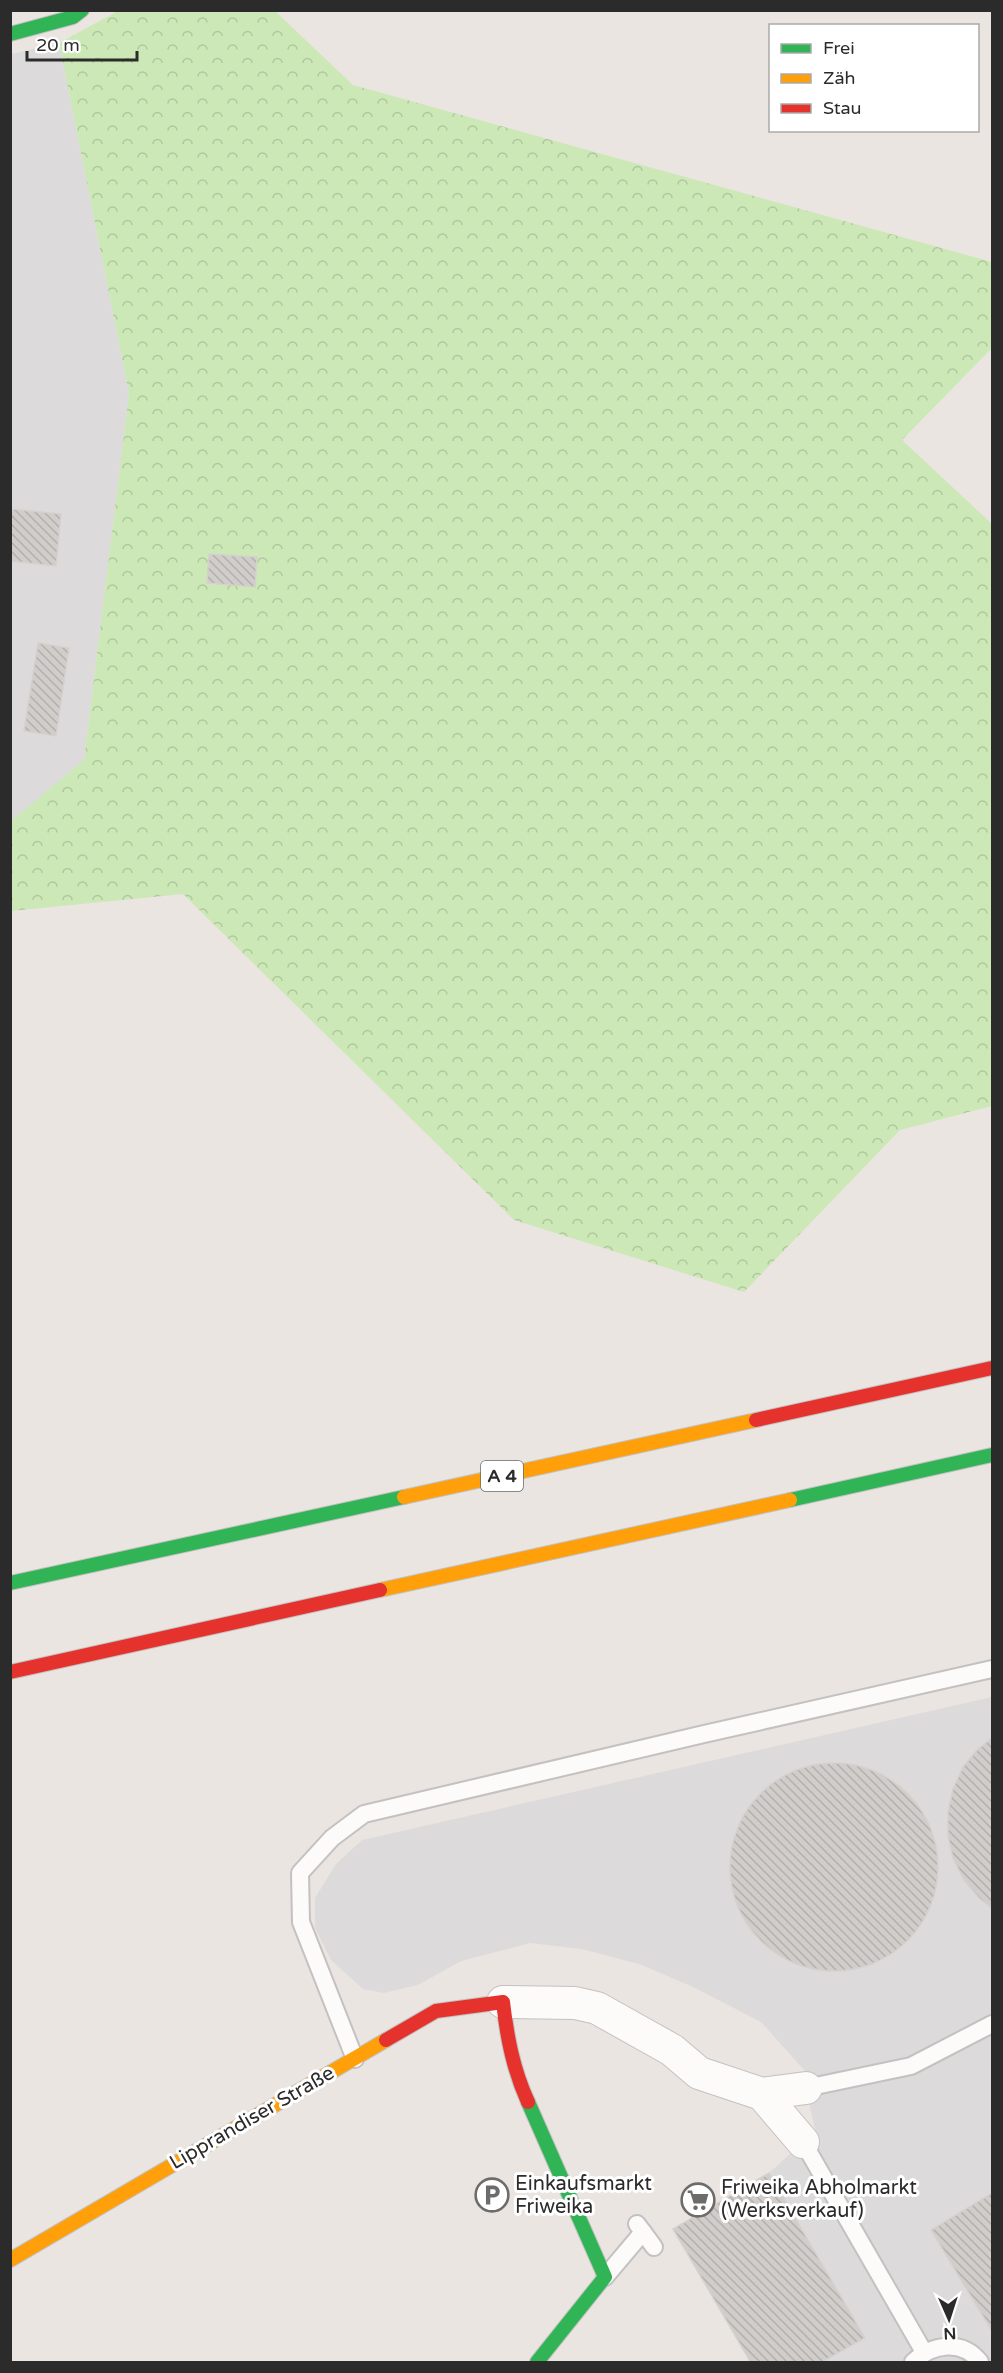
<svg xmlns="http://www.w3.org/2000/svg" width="1003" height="2373" font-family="'Varela Round',sans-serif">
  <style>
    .industrial { fill: #dddadc }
    .forest { fill: url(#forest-crowns) }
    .building { fill: url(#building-back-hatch); stroke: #d5d1cc; stroke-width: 1.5 }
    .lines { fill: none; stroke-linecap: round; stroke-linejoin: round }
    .lane-casing { stroke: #c3c1c2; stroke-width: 20 }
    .street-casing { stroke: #c3c1c2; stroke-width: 34 }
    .fast-casing { stroke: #c3c1c2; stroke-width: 16 }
    .slow-casing { stroke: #c3c1c2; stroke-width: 16 }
    .jam-casing { stroke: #c3c1c2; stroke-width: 16 }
    .lane { stroke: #fcfbfa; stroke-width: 16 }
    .street { stroke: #fcfbfa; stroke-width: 32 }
    .fast { stroke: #30b455; stroke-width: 14 }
    .slow { stroke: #ff9f0a; stroke-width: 14 }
    .jam { stroke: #e5322d; stroke-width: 14 }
    .labels { text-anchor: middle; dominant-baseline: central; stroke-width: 6; stroke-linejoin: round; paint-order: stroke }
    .shield { fill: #fff; stroke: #6b6b6b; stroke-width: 1.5 }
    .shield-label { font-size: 18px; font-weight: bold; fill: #2b2b2b }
    .street-label { font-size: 20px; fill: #2b2b2b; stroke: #fff }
    .poi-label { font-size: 20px; fill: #2b2b2b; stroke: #fff; text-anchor: start }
  </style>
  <defs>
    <pattern id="forest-crowns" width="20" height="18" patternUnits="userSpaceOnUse" patternTransform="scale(1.5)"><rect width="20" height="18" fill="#cce8b6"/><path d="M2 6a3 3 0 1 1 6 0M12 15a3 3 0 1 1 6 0" fill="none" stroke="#afc79d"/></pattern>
    <pattern id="building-back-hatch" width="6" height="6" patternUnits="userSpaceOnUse" patternTransform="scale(1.5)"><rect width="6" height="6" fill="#d0cdca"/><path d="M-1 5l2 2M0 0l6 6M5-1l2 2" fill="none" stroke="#b3b0ae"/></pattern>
  </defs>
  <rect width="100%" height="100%" fill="#eae5e0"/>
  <g class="industrial">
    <polygon points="59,43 129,394 84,761 11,821 11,54"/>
    <polygon points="992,1697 992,2362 747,2362 750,2360 769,2173 803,2142 816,2134 806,2088 805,2071 761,2022 693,1987 642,1965 582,1949 530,1943 461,1961 418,1985 384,1993 363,1989 331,1960 315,1928 315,1898 336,1864 362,1840"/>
  </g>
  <polygon class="forest" points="118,11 275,11 353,85 992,262 992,348 902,440 992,524 992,1106 900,1130 744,1292 514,1220 183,894 11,911 11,821 84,760 129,394 59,43"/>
  <g class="building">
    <polygon points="11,509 61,514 56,566 10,561"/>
    <polygon points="209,554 257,557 255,587 207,583"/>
    <polygon points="38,643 69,648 56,736 24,731"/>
    <polygon points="992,1738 992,1908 979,1898 964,1880 953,1858 948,1836 948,1812 953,1789 963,1767 978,1749"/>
    <circle cx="834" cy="1867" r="104"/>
    <polygon points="769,2173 865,2338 822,2362 747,2362 750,2361 673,2229"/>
    <polygon points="992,2193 992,2331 931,2230"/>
  </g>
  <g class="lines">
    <g class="lane-casing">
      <g id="lane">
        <polyline points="355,2059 301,1922 300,1873 332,1838 364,1814 704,1734 992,1669"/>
        <polyline points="806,2088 911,2066 992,2024"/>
        <polyline points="803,2142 924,2352"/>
        <polyline points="643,2232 654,2247"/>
        <polyline points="605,2277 643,2232 637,2224"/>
        <path d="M913 2362C932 2344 962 2339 980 2362"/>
      </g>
    </g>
    <g class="street-casing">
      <g id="street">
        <polyline points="503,2002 575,2003 597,2008 672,2050 699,2073 762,2094 803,2142"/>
        <polyline points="762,2094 806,2088"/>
      </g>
    </g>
    <g class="fast-casing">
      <g id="fast">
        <polyline points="10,34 73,17 82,10"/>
        <polyline points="790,1500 992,1455"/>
        <polyline points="10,1583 404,1497"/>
        <polyline points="528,2102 605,2277 537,2362"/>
      </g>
    </g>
    <g class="slow-casing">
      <g id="slow">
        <polyline points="404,1497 756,1420"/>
        <polyline points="380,1590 790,1500"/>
        <polyline points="10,2260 386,2040"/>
      </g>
    </g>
    <g class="jam-casing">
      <g id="jam">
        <polyline points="756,1420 992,1368"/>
        <polyline points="10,1672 380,1590"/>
        <path d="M386 2040 436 2011 503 2002C507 2037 513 2069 528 2102"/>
      </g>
    </g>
    <use href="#lane" class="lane"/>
    <use href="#street" class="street"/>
    <use href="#fast" class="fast"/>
    <use href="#slow" class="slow"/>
    <use href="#jam" class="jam"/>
  </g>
  <defs>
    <g id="parking-ring" transform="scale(1.725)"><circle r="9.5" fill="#fff" stroke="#6e6c6a" stroke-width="1.5"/><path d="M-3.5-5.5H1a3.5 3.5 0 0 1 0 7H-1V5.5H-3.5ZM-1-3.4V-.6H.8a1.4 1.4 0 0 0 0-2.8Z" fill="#6e6c6a"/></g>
    <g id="supermarket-ring" transform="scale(1.725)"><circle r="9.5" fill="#fff" stroke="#6e6c6a" stroke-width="1.5"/><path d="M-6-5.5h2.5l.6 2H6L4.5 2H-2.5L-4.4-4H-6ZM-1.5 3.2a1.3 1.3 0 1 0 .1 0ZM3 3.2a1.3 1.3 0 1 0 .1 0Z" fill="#6e6c6a"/></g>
  </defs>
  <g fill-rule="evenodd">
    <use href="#parking-ring" x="492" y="2195"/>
    <use href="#supermarket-ring" x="698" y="2200"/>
  </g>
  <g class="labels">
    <rect class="shield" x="481" y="1461" width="42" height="30" rx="4.5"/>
    <g class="shield-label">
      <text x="502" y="1476">A 4</text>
    </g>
    <g class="street-label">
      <text transform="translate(252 2118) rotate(-30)">Lipprandiser Straße</text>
    </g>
    <g class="poi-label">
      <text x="515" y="2184">Einkaufsmarkt<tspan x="515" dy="23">Friweika</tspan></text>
      <text x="721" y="2188">Friweika Abholmarkt<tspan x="721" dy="23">(Werksverkauf)</tspan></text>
    </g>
  </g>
  <rect width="1003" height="2373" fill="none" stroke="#2b2b2b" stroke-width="24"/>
  <rect x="769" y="24" width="210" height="108" fill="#ffffff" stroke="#aaaaaa" stroke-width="1.5"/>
  <rect x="781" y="44" width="30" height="9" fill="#30b455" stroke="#aaaaaa" stroke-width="1.5"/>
  <text x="823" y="54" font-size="18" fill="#2b2b2b">Frei</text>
  <rect x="781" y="74" width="30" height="9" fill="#ff9f0a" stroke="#aaaaaa" stroke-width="1.5"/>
  <text x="823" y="84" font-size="18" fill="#2b2b2b">Zäh</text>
  <rect x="781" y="104" width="30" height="9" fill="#e5322d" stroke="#aaaaaa" stroke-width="1.5"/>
  <text x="823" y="114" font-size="18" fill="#2b2b2b">Stau</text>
  <g transform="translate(949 2319) rotate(177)" stroke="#ffffff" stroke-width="4.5" paint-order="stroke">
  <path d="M0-4.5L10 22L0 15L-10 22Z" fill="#2b2b2b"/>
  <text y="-9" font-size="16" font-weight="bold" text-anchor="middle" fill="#2b2b2b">N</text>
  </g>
  <path d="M27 51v9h110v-9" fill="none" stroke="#2b2b2b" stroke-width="3"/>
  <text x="36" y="51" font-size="18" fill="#2b2b2b" stroke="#ffffff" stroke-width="4.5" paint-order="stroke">20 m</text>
</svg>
